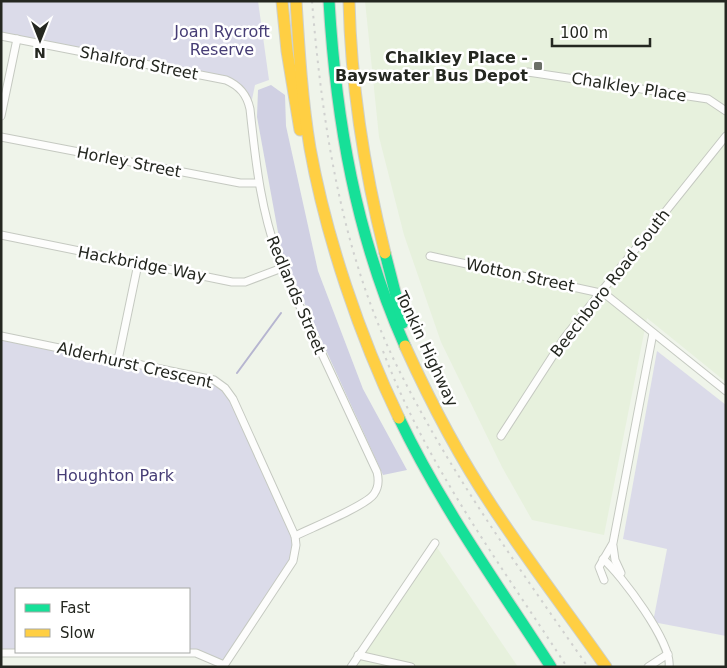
<svg xmlns="http://www.w3.org/2000/svg" width="727" height="668" font-family="'DejaVu Sans',sans-serif">
  <style>
    .built { fill: #e7f1dd }
    .green { fill: #dbdbe9; fill-rule: evenodd }
    .forest { fill: #d0d0e3 }
    .lines { fill: none; stroke-linecap: round; stroke-linejoin: round }
    .stream { stroke: #b6b5d0; stroke-width: 2 }
    .street-casing { stroke: #c5c9c1; stroke-width: 9 }
    .fast-casing { stroke: #ced0cb; stroke-width: 13 }
    .slow-casing { stroke: #ced0cb; stroke-width: 13 }
    .street { stroke: #fdfdfc; stroke-width: 7 }
    .fast { stroke: #16e098; stroke-width: 11 }
    .slow { stroke: #ffcf43; stroke-width: 11 }
    .rail { stroke: #d0d1cf; stroke-width: 2; stroke-dasharray: 2.5 5; stroke-linecap: butt }
    .poi-dot { fill: #6b6f67; stroke: #fff; stroke-width: 2 }
    .labels { text-anchor: middle; dominant-baseline: central; stroke-width: 5; stroke-linejoin: round; paint-order: stroke }
    .park-label { font-size: 16px; fill: #463d75; stroke: #fff }
    .poi-label { font-size: 16px; font-weight: bold; fill: #242720; stroke: #fff; text-anchor: end }
    .street-label { font-size: 16px; fill: #242720; stroke: #fff }
  </style>
  <rect width="100%" height="100%" fill="#eff4ea"/>
  <g class="built">
    <polygon points="365,1 726,1 726,382 647,318 604,535 532,520 502,467 441,342 404,235 379,137"/>
    <polygon points="436,546 518,667 351,667"/>
  </g>
  <g class="green">
    <polygon points="1,1 258,1 269,80 255,85 250,109 236,85 1,36"/>
    <path d="M1 336 214 380 225 388 295 536V554L224 665 206 655 1 653ZM16 589H189V652H16Z"/>
    <polygon points="657,351 726,405 726,636 653,622 667,549 623,539"/>
  </g>
  <polygon class="forest" points="271,85 285,95 286,126 318,271 363,389 407,470 383,475 282,254 257,117 258,90"/>
  <g class="lines">
    <polyline class="stream" points="237,373 281,313"/>
    <g class="street-casing">
      <g id="street">
        <path d="M1 36 226 80C240 86 247 95 250 109 256 166 261 213 282 268L377 472C379 480 379 487 374 494 366 506 311 528 295 536"/>
        <polyline points="528,72 708,99 726,111"/>
        <polyline points="1,116 17,39"/>
        <polyline points="1,137 240,183 258,183"/>
        <polyline points="1,235 232,282 245,282 282,268"/>
        <polyline points="430,256 605,294 726,391"/>
        <polyline points="1,336 214,380 225,388 233,399 295,536 296,545 293,561 223,667"/>
        <polyline points="118,360 138,264"/>
        <polyline points="501,436 565,337 726,136"/>
        <polyline points="613,546 615,560 621,573"/>
        <path d="M603 559C621 574 673 644 669 667"/>
        <polyline points="604,580 599,567 613,543 653,333"/>
        <polyline points="1,653 196,653 224,665"/>
        <polyline points="358,655 411,667"/>
        <polyline points="351,667 435,543"/>
        <polyline points="648,667 668,654"/>
      </g>
    </g>
    <g class="fast-casing">
      <g id="fast">
        <path d="M329 1C336 121 356 236 405 346"/>
        <polyline points="385,253 403,323"/>
        <path d="M399 418C441 506 498 585 551 667"/>
      </g>
    </g>
    <g class="slow-casing">
      <g id="slow">
        <polyline points="282,1 287,51 300,130"/>
        <path d="M296 1C299 50 302 100 310 148 326 237 360 337 399 418"/>
        <path d="M349 1C351 87 364 169 385 253"/>
        <path d="M405 346C430 401 458 455 492 506 528 561 568 613 606 667"/>
      </g>
    </g>
    <use href="#street" class="street"/>
    <use href="#fast" class="fast"/>
    <use href="#slow" class="slow"/>
    <g class="rail">
      <path d="M312 1C322 123 341 249 394 360 447 469 519 568 588 667"/>
      <path d="M383 351C426 465 501 565 567 667"/>
    </g>
  </g>
  <rect class="poi-dot" x="533" y="61" width="10" height="10" rx="2.5"/>
  <g class="labels">
    <g class="park-label">
      <text x="222" y="31">Joan Rycroft<tspan x="222" dy="18">Reserve</tspan></text>
      <text x="115" y="475">Houghton Park</text>
    </g>
    <g class="poi-label">
      <text x="528" y="57">Chalkley Place -<tspan x="528" dy="18">Bayswater Bus Depot</tspan></text>
    </g>
    <g class="street-label">
      <text transform="translate(139 63) rotate(11)">Shalford Street</text>
      <text transform="translate(629 87) rotate(9)">Chalkley Place</text>
      <text transform="translate(129 162) rotate(11)">Horley Street</text>
      <text transform="translate(142 264) rotate(11)">Hackbridge Way</text>
      <text transform="translate(520 275) rotate(12)">Wotton Street</text>
      <text transform="translate(610 283) rotate(-52)">Beechboro Road South</text>
      <text transform="translate(296 295) rotate(67)">Redlands Street</text>
      <text transform="translate(427 349) rotate(65)">Tonkin Highway</text>
      <text transform="translate(135 365) rotate(13)">Alderhurst Crescent</text>
    </g>
  </g>
  <rect width="727" height="668" fill="none" stroke="#242720" stroke-width="5"/>
  <rect x="15" y="588" width="175" height="65" fill="#ffffff" stroke="#a7a9a6"/>
  <rect x="25" y="604" width="25" height="8" fill="#16e098" stroke="#a7a9a6"/>
  <text x="60" y="613" font-size="15" fill="#242720">Fast</text>
  <rect x="25" y="629" width="25" height="8" fill="#ffcf43" stroke="#a7a9a6"/>
  <text x="60" y="638" font-size="15" fill="#242720">Slow</text>
  <g transform="translate(40 40) rotate(180)" stroke="#ffffff" stroke-width="4" paint-order="stroke">
  <path d="M0-4L9 19L0 12L-9 19Z" fill="#242720"/>
  <text y="-8" font-size="14" font-weight="bold" text-anchor="middle" fill="#242720">N</text>
  </g>
  <path d="M552 38v8h98v-8" fill="none" stroke="#242720" stroke-width="2.5"/>
  <text x="560" y="38" font-size="15" fill="#242720" stroke="#ffffff" stroke-width="4" paint-order="stroke">100 m</text>
</svg>
